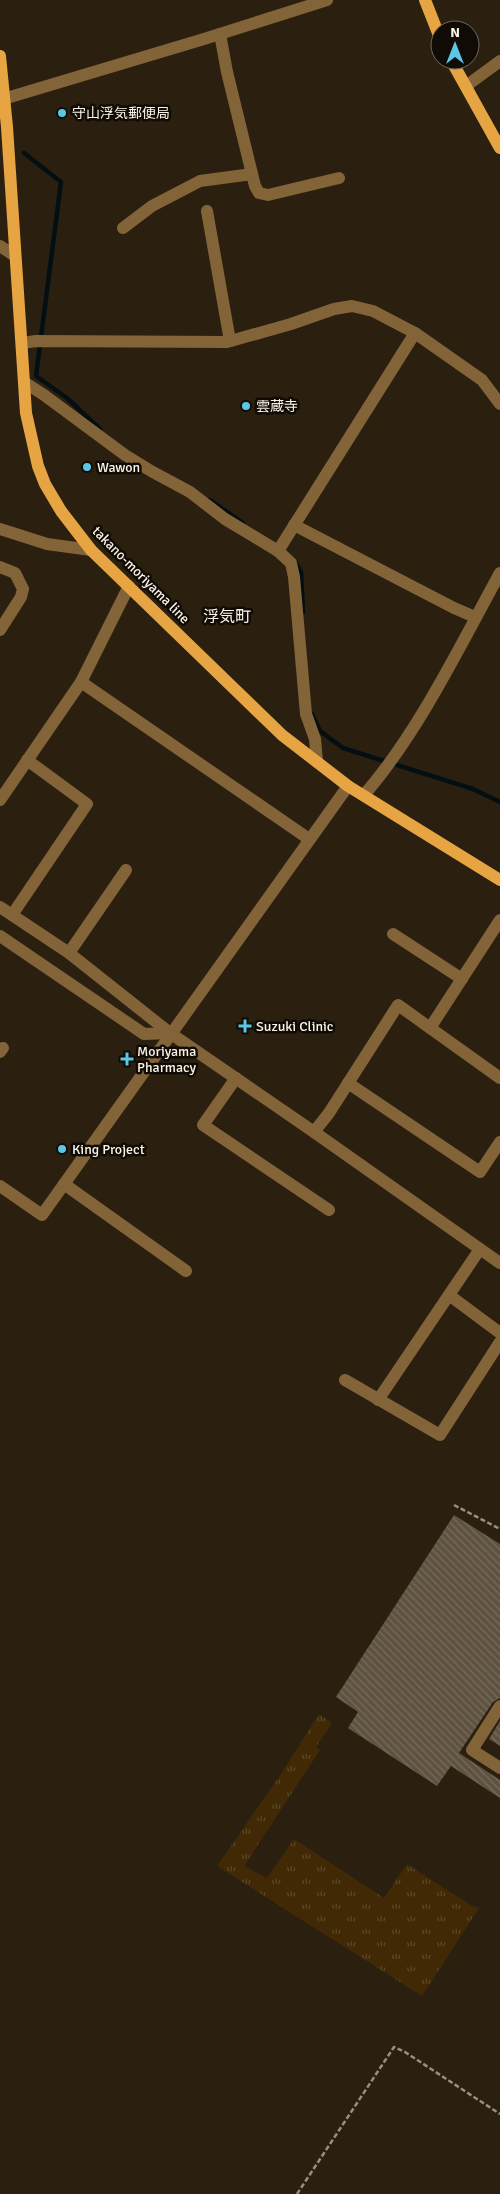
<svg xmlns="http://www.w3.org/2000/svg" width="500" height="2194" font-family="Signika,'Noto Sans JP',sans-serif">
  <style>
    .grass { fill: url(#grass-tufts) }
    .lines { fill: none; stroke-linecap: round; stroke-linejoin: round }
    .stream { stroke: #040f13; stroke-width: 4.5 }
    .building { fill: url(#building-back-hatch) }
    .path { stroke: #988f81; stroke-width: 2.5; stroke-dasharray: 5 2.5; stroke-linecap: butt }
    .minor { stroke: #836439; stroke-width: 12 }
    .major { stroke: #e6a542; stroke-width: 12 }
    .poi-dot { fill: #5bc7e7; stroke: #100b05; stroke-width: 2 }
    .labels { text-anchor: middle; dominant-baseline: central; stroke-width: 5; stroke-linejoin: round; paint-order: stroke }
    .poi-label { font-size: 14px; fill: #fbf4e9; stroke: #100b05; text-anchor: start }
    .street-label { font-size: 14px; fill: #fbf4e9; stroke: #100b05 }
    .quarter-label { font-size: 16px; fill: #fbf4e9; stroke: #100b05 }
  </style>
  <defs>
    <pattern id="grass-tufts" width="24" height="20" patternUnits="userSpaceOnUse" patternTransform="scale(1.25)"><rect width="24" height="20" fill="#402904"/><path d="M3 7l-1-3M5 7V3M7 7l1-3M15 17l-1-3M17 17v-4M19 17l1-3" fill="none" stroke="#5c4929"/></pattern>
    <pattern id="building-back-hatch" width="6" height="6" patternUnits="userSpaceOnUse" patternTransform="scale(1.25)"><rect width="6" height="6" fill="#5f5241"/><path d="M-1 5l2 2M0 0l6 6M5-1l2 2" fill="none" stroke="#776c5c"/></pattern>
  </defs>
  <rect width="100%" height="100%" fill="#2b2010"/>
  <polygon class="grass" points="319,1714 332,1723 316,1747 320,1750 244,1866 267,1878 294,1839 384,1898 407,1864 472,1906 479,1908 422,1996 217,1866 281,1774"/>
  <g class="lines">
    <g class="stream">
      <polyline points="24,153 61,182 36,376 67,398 100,429"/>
      <polyline points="210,500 243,523"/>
      <polyline points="296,563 301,572 303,612"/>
      <polyline points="312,714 320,731 343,748 473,789 500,802"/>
    </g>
  </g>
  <g class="building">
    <polygon points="454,1515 500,1544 500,1698 493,1702 459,1753 500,1780 500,1798 451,1766 437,1786 348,1728 358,1712 336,1697"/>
    <polygon points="500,1721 500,1746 489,1739"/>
  </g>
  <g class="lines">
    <g class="path">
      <polyline points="454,1505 500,1529"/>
      <polyline points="297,2194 394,2047 405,2052 500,2114"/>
    </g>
    <g class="minor">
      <polyline points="220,34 227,72 255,186 259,193 268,195 339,178"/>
      <polyline points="466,86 500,61"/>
      <polyline points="0,100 204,39 327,0"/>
      <polyline points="207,211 230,341"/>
      <polyline points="123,228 152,206 200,181 252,174"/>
      <polyline points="0,246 15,256"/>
      <polyline points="22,343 36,341 227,342 291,324 334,309 352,306 373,311 415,333 482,380 500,404"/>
      <polyline points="24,382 44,395 125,455 151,471 190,492 225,519 278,551 291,563 294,577 306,714 315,739 317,762"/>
      <polyline points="294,525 454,608 475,617"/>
      <polyline points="0,529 47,544 91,550"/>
      <polyline points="278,551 415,333"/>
      <polyline points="0,567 15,573 23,589 21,597 0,630"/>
      <polyline points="81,682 309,839"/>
      <path d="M364 795C418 733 460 646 500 573"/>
      <polyline points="0,800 81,682 129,586"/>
      <polyline points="0,907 69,953 170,1033 314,1132 329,1113 398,1005 500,1078"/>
      <polyline points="12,915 87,804 27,760"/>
      <polyline points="393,934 462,979"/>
      <polyline points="0,936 144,1034 170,1033"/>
      <polyline points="69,953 126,870"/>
      <polyline points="430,1028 500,920"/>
      <polyline points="0,1052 3,1048"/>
      <polyline points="236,1078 203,1125 329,1210"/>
      <polyline points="348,1083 480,1172 500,1142"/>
      <polyline points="314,1132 500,1263"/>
      <polyline points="64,1184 186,1271"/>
      <polyline points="0,1186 42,1215 348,786"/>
      <polyline points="449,1295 500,1333"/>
      <polyline points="345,1380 440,1435 500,1342"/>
      <polyline points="378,1400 480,1249"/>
      <polyline points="500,1706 472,1750 500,1768"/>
    </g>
    <g class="major">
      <polyline points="425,0 440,38"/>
      <polyline points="0,56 7,127 26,413 38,466 45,484 61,511 91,550 282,735 348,786 500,880"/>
      <polyline points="451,60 500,148"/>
    </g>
  </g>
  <g class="poi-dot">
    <circle cx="62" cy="113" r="5"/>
    <circle cx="246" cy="406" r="5"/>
    <circle cx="87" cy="467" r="5"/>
    <path d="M242.5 1018.5h5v5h5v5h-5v5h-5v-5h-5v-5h5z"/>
    <path d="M124.5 1051.5h5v5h5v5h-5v5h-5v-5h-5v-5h5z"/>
    <circle cx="62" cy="1149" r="5"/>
  </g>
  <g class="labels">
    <g class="poi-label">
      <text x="72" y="113">守山浮気郵便局</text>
      <text x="256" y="406">雲蔵寺</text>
      <text x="97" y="467">Wawon</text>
      <text x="256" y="1026">Suzuki Clinic</text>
      <text x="137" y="1051">Moriyama<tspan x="137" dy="16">Pharmacy</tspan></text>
      <text x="72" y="1149">King Project</text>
    </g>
    <g class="street-label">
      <text transform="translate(141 575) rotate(45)">takano-moriyama line</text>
    </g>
    <g class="quarter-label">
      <text x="227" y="617">浮気町</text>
    </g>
  </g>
  <g transform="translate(455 45)"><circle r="24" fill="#100b05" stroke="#6e6860"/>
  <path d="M0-4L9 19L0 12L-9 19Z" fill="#5bc7e7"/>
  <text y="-8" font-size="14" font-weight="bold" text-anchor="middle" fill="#fbf4e9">N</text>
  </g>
</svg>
